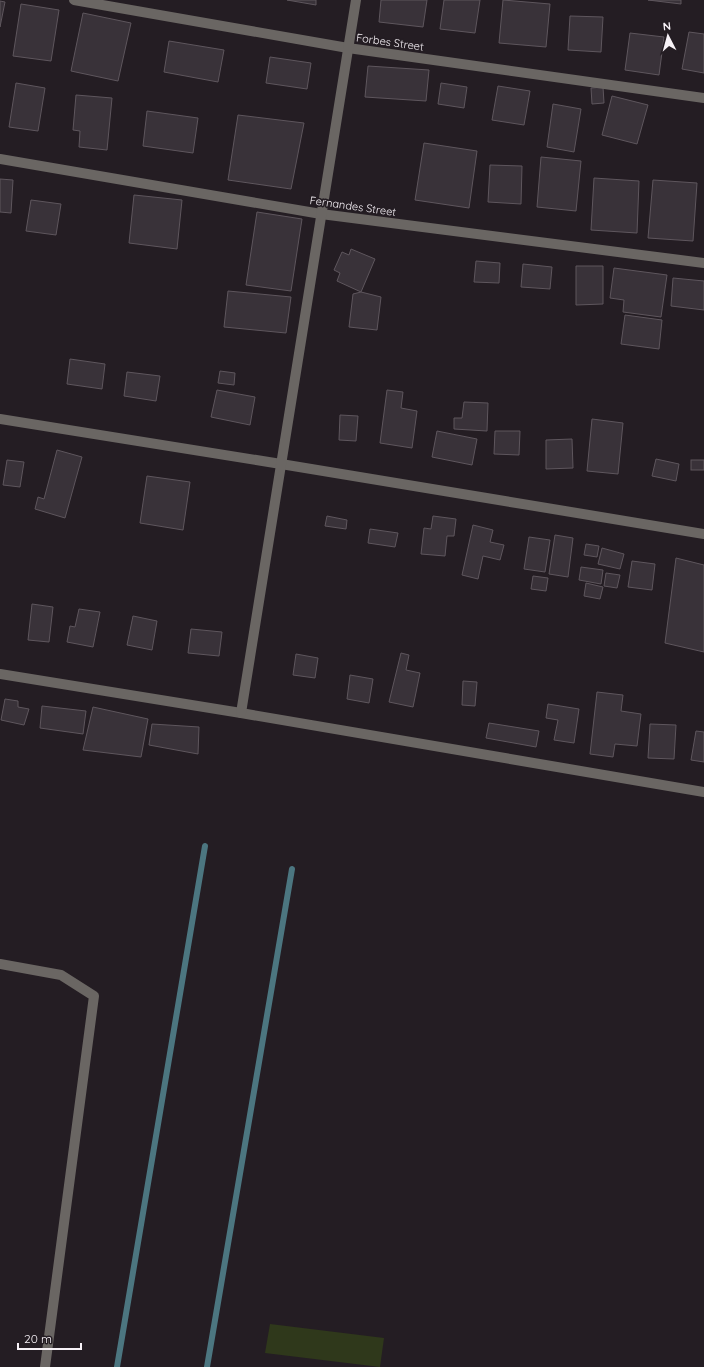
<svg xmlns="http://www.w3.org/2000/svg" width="704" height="1367" font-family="Quicksand,sans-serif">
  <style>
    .green { fill: #2f381b }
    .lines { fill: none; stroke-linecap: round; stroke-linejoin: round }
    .stream { stroke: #4c7680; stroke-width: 6 }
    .building { fill: #393239; stroke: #5e565d }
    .minor { stroke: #6a6663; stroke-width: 10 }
    .labels { text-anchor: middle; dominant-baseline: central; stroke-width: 3.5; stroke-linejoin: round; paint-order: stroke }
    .street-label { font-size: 11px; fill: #f7f2f7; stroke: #241d23 }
  </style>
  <rect width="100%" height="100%" fill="#241d23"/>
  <polygon class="green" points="270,1324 384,1338 380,1367 265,1353"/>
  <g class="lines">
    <g class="stream">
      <polyline points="117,1367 205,846"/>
      <polyline points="207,1367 292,869"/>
    </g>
  </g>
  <g class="building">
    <polygon points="287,0 316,0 316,5"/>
    <polygon points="381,0 427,0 423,27 379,22"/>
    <polygon points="444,0 480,0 475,33 440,29"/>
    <polygon points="503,0 550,4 546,47 499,43"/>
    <polygon points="648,0 681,0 681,4"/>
    <polygon points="0,1 5,2 0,27"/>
    <polygon points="21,4 59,10 51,61 13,56"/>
    <polygon points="83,13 131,23 118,81 71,71"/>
    <polygon points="570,16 603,17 601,52 568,50"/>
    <polygon points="689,32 704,34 704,73 682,69"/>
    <polygon points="630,33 664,37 659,75 625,70"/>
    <polygon points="169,41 224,50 218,82 164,72"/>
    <polygon points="270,57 311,63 307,89 266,83"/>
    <polygon points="368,66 429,70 426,101 365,97"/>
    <polygon points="16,83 45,88 38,131 9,127"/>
    <polygon points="441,83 467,87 464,108 438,104"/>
    <polygon points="498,86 530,91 524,125 492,120"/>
    <polygon points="603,87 604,103 592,104 591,88"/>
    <polygon points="76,95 112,98 107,150 79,147 80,131 73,130"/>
    <polygon points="612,96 648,105 637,144 602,135"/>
    <polygon points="553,104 581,109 574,152 547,147"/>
    <polygon points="147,111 198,118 193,153 143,146"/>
    <polygon points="238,115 304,123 291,189 228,180"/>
    <polygon points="424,143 477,151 469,208 415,200"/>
    <polygon points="541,157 581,161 576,211 537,207"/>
    <polygon points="490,165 522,166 521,204 488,202"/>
    <polygon points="594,178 639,181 637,233 591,230"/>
    <polygon points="0,179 13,180 11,213 0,212"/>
    <polygon points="653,180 697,183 693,241 648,238"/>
    <polygon points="134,195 182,200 177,249 129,243"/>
    <polygon points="31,200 61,204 56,235 26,231"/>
    <polygon points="257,212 302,219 291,291 246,285"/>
    <polygon points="351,249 375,259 361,292 337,281 340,273 334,270 342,252 349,255"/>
    <polygon points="476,261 500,263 499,283 474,282"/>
    <polygon points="523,264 552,267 550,289 521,287"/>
    <polygon points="576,266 603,266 603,304 576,305"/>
    <polygon points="614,268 667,275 661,317 623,312 624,300 610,298"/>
    <polygon points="673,278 704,281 704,310 671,306"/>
    <polygon points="228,291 291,297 286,333 224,327"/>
    <polygon points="361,292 381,297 377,330 349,327 353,294"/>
    <polygon points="625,315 662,320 659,349 621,344"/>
    <polygon points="70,359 105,364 102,389 67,384"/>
    <polygon points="220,371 235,373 234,385 218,383"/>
    <polygon points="127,372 160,376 156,401 124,396"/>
    <polygon points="217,390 255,397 250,425 211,417"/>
    <polygon points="387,390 403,392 401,408 417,411 412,448 380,443"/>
    <polygon points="464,402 488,403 487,431 454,429 454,418 462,418"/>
    <polygon points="340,415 358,416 356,441 339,440"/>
    <polygon points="592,419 623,423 618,474 587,471"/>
    <polygon points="437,431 477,439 472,465 432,457"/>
    <polygon points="495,431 520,431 519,455 494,454"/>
    <polygon points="572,439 573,468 546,469 546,440"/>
    <polygon points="57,450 82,457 65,518 35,509 38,497 44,499"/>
    <polygon points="656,459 679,464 676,481 652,476"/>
    <polygon points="7,460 24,462 20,487 3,485"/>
    <rect x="691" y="460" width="13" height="10"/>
    <polygon points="147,476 190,482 183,530 140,523"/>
    <polygon points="327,516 347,520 346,529 325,526"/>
    <polygon points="433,516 456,519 454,536 447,536 445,556 421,554 424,528 431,529"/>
    <polygon points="473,525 493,530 490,542 504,545 500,560 483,556 478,579 462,575"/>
    <polygon points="370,529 398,533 395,547 368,543"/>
    <polygon points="555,535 573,538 568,577 549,574"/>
    <polygon points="529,537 550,540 545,572 524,569"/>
    <polygon points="586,544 599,546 597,557 584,555"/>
    <polygon points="602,548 624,554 620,569 598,564"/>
    <polygon points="676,558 704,565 704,652 665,643"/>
    <polygon points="632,561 655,564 652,590 628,587"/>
    <polygon points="581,567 603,570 601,584 579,580"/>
    <polygon points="606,573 620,575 617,588 604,586"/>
    <polygon points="533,576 548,578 546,591 531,589"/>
    <polygon points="586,583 603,587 600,599 584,596"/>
    <polygon points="32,604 53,607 49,642 28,640"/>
    <polygon points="79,609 100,612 93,647 67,642 70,626 75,627"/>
    <polygon points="133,616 157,621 152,650 127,645"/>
    <polygon points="191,629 222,632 219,656 188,653"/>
    <polygon points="401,653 409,655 406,670 420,673 413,707 389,702"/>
    <polygon points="296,654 318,658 315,678 293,675"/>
    <polygon points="350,675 373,679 369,703 347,699"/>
    <polygon points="463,681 477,682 475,706 462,705"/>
    <polygon points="597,692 623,695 621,711 641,714 637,746 615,744 613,757 590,754"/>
    <polygon points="5,699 18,701 18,707 29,709 24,725 1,720"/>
    <polygon points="548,704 579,709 574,743 554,740 558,720 546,718"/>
    <polygon points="42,706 86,711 83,734 40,728"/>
    <polygon points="93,707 148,719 141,757 83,750"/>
    <polygon points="489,723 539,731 536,747 486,738"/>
    <polygon points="152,724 199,727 198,754 149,745"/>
    <polygon points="650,724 676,725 674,759 648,758"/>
    <polygon points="696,731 704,732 704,762 691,760"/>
  </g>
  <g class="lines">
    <g class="minor">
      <polyline points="74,0 348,48 704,98"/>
      <polyline points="0,159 321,214 704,263"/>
      <polyline points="0,419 281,464 704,534"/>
      <polyline points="0,674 241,713 704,792"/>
      <polyline points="241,713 356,0"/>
      <polyline points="0,964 61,975 94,996 45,1367"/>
    </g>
  </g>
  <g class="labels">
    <g class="street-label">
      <text transform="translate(390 42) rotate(8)">Forbes Street</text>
      <text transform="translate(353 206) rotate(8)">Fernandes Street</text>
    </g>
  </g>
  <g transform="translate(668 36) rotate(354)" stroke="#241d23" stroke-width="3" paint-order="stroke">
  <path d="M0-3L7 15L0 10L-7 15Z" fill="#f7f2f7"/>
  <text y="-6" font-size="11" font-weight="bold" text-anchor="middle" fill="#f7f2f7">N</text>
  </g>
  <path d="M18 1343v6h63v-6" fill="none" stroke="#f7f2f7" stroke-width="2"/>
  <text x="24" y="1343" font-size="12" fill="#f7f2f7" stroke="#241d23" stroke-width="3" paint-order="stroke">20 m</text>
</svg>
